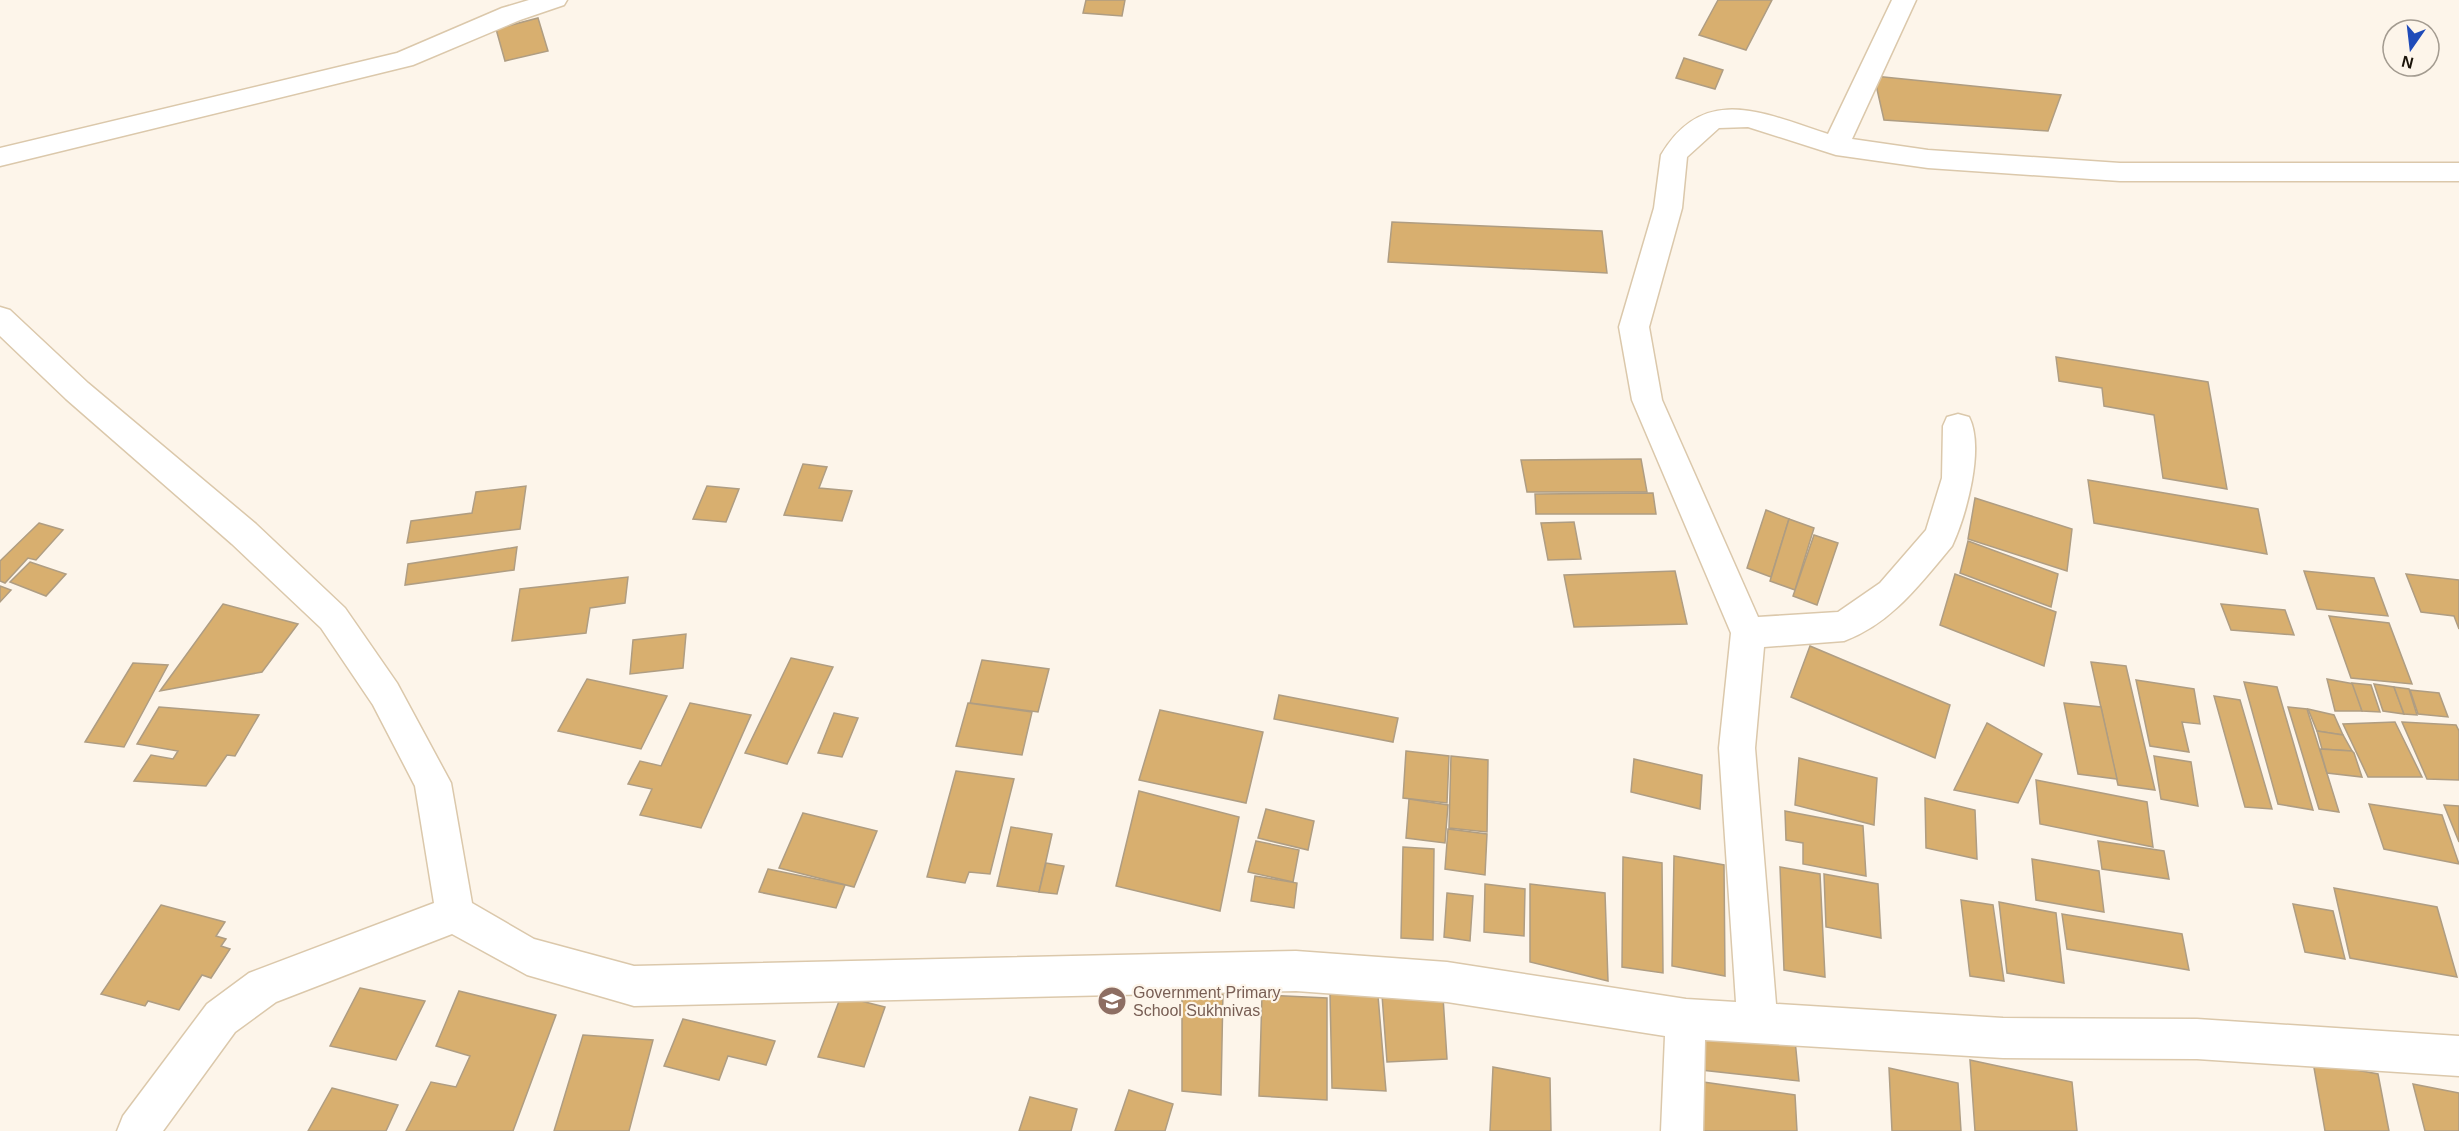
<svg xmlns="http://www.w3.org/2000/svg" width="2459" height="1131" font-family="Helvetica,sans-serif">
  <style>
    .building { fill: #d8af6f; stroke: #af9d82; stroke-width: 1.5 }
    .lines { fill: none; stroke-linecap: round; stroke-linejoin: round }
    .minor-casing { stroke: #dbc8ab; stroke-width: 3 }
    .minor { fill: #fff; fill-rule: evenodd }
    .labels { text-anchor: middle; dominant-baseline: central; stroke-width: 4.5; stroke-linejoin: round; paint-order: stroke }
    .education-label { font-size: 16px; fill: #785e54; stroke: #fdf5ea; text-anchor: start }
  </style>
  <rect width="100%" height="100%" fill="#fdf5ea"/>
  <g class="building">
    <polygon points="1086,0 1125,0 1122,16 1083,13"/>
    <polygon points="1718,0 1772,0 1746,50 1699,35"/>
    <polygon points="538,18 548,51 505,61 496,29"/>
    <polygon points="1684,58 1723,70 1715,89 1676,78"/>
    <polygon points="1874,76 2061,95 2048,131 1884,120"/>
    <polygon points="1392,222 1602,231 1607,273 1388,262"/>
    <polygon points="2056,357 2208,382 2227,489 2163,478 2154,415 2104,406 2102,388 2059,381"/>
    <polygon points="1641,459 1647,492 1527,492 1521,460"/>
    <polygon points="803,464 827,467 819,488 852,491 842,521 784,515"/>
    <polygon points="2088,480 2258,509 2267,554 2094,523"/>
    <polygon points="526,486 520,529 407,543 411,521 472,513 476,492"/>
    <polygon points="707,486 739,489 726,522 693,519"/>
    <polygon points="1653,493 1656,514 1536,514 1535,494"/>
    <polygon points="1975,498 2072,529 2067,571 1968,539"/>
    <polygon points="1766,510 1789,519 1771,577 1747,568"/>
    <polygon points="1789,519 1814,528 1795,590 1770,581"/>
    <polygon points="1574,522 1581,559 1548,560 1541,523"/>
    <polygon points="39,523 63,530 36,560 28,558 5,583 0,581 0,561"/>
    <polygon points="1814,535 1838,543 1817,605 1793,596"/>
    <polygon points="1968,541 2058,574 2051,607 1960,573"/>
    <polygon points="517,547 514,570 405,585 408,564"/>
    <polygon points="30,562 66,574 46,596 10,582"/>
    <polygon points="1675,571 1687,624 1574,627 1564,575"/>
    <polygon points="2304,571 2374,578 2388,616 2317,609"/>
    <polygon points="1955,574 2056,612 2044,666 1940,625"/>
    <polygon points="2406,574 2459,580 2459,629 2454,616 2421,612"/>
    <polygon points="628,577 625,603 590,608 586,633 512,641 520,589"/>
    <polygon points="0,586 11,590 0,602"/>
    <polygon points="223,604 298,624 262,672 160,691"/>
    <polygon points="2221,604 2285,610 2294,635 2231,630"/>
    <polygon points="2329,616 2389,623 2412,684 2351,678"/>
    <polygon points="686,634 683,668 630,674 633,640"/>
    <polygon points="1810,646 1950,705 1935,758 1791,697"/>
    <polygon points="791,658 833,667 787,764 745,753"/>
    <polygon points="982,660 1049,669 1038,712 970,703"/>
    <polygon points="2091,662 2126,666 2155,790 2118,785"/>
    <polygon points="133,663 168,665 124,747 85,742"/>
    <polygon points="587,679 667,696 641,749 558,731"/>
    <polygon points="2327,679 2354,684 2362,711 2335,711"/>
    <polygon points="2136,680 2194,689 2200,724 2182,722 2189,752 2150,746"/>
    <polygon points="2244,682 2277,687 2313,810 2278,804"/>
    <polygon points="2352,683 2371,685 2380,712 2362,711"/>
    <polygon points="2374,684 2394,687 2404,714 2383,711"/>
    <polygon points="2394,687 2409,689 2417,715 2404,714"/>
    <polygon points="2410,690 2439,693 2448,717 2418,714"/>
    <polygon points="1279,695 1398,718 1393,742 1274,719"/>
    <polygon points="2214,696 2240,700 2272,809 2245,807"/>
    <polygon points="690,703 751,715 701,828 640,815 652,789 628,784 640,761 661,766"/>
    <polygon points="968,703 1032,712 1022,755 956,746"/>
    <polygon points="2064,703 2101,707 2117,779 2078,774"/>
    <polygon points="159,707 259,715 235,756 227,755 206,786 134,781 151,755 173,759 178,751 137,744"/>
    <polygon points="2288,707 2307,709 2339,812 2319,809"/>
    <polygon points="2308,709 2334,715 2343,735 2317,731"/>
    <polygon points="1160,710 1263,732 1246,803 1139,780"/>
    <polygon points="834,713 858,718 842,757 818,753"/>
    <polygon points="2395,722 2422,777 2368,777 2343,724"/>
    <polygon points="2402,722 2456,725 2459,731 2459,780 2427,779"/>
    <polygon points="1987,723 2042,754 2018,803 1954,790"/>
    <polygon points="2317,731 2343,735 2352,751 2322,749"/>
    <polygon points="2320,749 2352,751 2354,753 2362,777 2327,773"/>
    <polygon points="1406,751 1449,756 1447,803 1403,798"/>
    <polygon points="1451,756 1488,760 1487,832 1449,828"/>
    <polygon points="2154,756 2191,762 2198,806 2161,799"/>
    <polygon points="1799,758 1877,778 1874,825 1795,805"/>
    <polygon points="1634,759 1702,775 1700,809 1631,792"/>
    <polygon points="956,771 1014,779 990,874 969,872 965,883 927,877"/>
    <polygon points="2036,780 2147,802 2153,847 2040,824"/>
    <polygon points="1139,791 1239,817 1220,911 1116,886"/>
    <polygon points="1925,798 1975,810 1977,859 1926,848"/>
    <polygon points="1409,799 1448,805 1445,843 1406,838"/>
    <polygon points="2369,804 2442,815 2459,864 2384,849"/>
    <polygon points="2444,805 2459,806 2459,842"/>
    <polygon points="1266,809 1314,821 1308,850 1258,838"/>
    <polygon points="1785,811 1863,826 1866,876 1803,864 1803,843 1786,840"/>
    <polygon points="803,813 877,831 854,887 779,868"/>
    <polygon points="1011,827 1052,834 1039,892 997,886"/>
    <polygon points="1448,829 1487,834 1485,875 1445,869"/>
    <polygon points="1256,841 1299,850 1293,882 1248,872"/>
    <polygon points="2098,841 2164,851 2169,879 2102,869"/>
    <polygon points="1403,847 1434,849 1433,940 1401,938"/>
    <polygon points="1674,856 1724,865 1725,976 1672,966"/>
    <polygon points="1623,857 1662,863 1663,973 1622,967"/>
    <polygon points="2032,859 2099,871 2104,912 2036,900"/>
    <polygon points="1046,863 1064,866 1057,894 1039,892"/>
    <polygon points="1780,867 1820,874 1825,977 1784,970"/>
    <polygon points="768,869 845,885 836,908 759,892"/>
    <polygon points="1824,874 1878,884 1881,938 1826,927"/>
    <polygon points="1255,876 1297,883 1294,908 1251,901"/>
    <polygon points="1485,884 1525,889 1524,936 1484,932"/>
    <polygon points="1530,884 1605,893 1608,981 1530,962"/>
    <polygon points="2334,888 2437,907 2457,977 2350,958"/>
    <polygon points="1447,893 1473,896 1470,941 1444,937"/>
    <polygon points="1961,900 1993,905 2004,981 1970,976"/>
    <polygon points="1999,902 2056,913 2064,983 2007,973"/>
    <polygon points="2293,904 2333,911 2345,959 2305,952"/>
    <polygon points="161,905 225,922 216,936 226,939 221,946 230,949 211,978 202,975 179,1010 148,1001 145,1006 101,994"/>
    <polygon points="2062,914 2182,934 2189,970 2067,949"/>
    <polygon points="360,988 425,1001 396,1060 330,1046"/>
    <polygon points="459,991 556,1015 513,1131 406,1131 431,1082 456,1087 470,1056 436,1046"/>
    <polygon points="1223,991 1221,1095 1182,1091 1182,992"/>
    <polygon points="1330,993 1378,996 1386,1091 1332,1088"/>
    <polygon points="1262,995 1327,998 1327,1100 1259,1096"/>
    <polygon points="1382,995 1443,997 1447,1059 1387,1062"/>
    <polygon points="841,996 885,1007 864,1067 818,1057"/>
    <polygon points="683,1019 775,1041 766,1065 728,1056 719,1080 664,1066"/>
    <polygon points="1699,1028 1795,1040 1799,1081 1701,1070"/>
    <polygon points="583,1035 653,1040 629,1131 554,1131"/>
    <polygon points="1970,1060 2072,1082 2077,1131 1975,1131"/>
    <polygon points="2313,1062 2378,1074 2389,1131 2325,1131"/>
    <polygon points="1493,1067 1550,1078 1551,1131 1490,1131"/>
    <polygon points="1889,1068 1958,1083 1961,1131 1892,1131"/>
    <polygon points="1689,1080 1795,1095 1797,1131 1690,1131"/>
    <polygon points="2413,1084 2459,1093 2459,1131 2425,1131"/>
    <polygon points="332,1088 398,1105 386,1131 308,1131"/>
    <polygon points="1129,1090 1173,1104 1165,1131 1115,1131"/>
    <polygon points="1030,1097 1077,1109 1071,1131 1019,1131"/>
  </g>
  <g class="lines">
    <g class="minor-casing">
      <g id="minor">
        <polygon points="529,0 567,0 564,5 520,20 413,65 0,166 0,148 397,53 502,8"/>
        <path d="M1892 0H1916L1852 139 1928 150 2120 163H2459V181H2120L1928 168 1836 155 1748 127 1719 128 1687 157 1682 208 1649 327 1662 400 1758 617 1838 612 1880 583 1926 530 1942 478 1943 426 1947 417 1958 414 1969 417C1985 448 1966 516 1952 546 1921 583 1891 624 1844 641L1764 647 1755 748 1776 1004 2003 1018 2197 1019 2459 1036V1076L2197 1059 2003 1058 1705 1040 1703 1131H1661L1665 1036 1447 1002 1296 991 634 1006 527 975 452 934 276 1002 235 1032 163 1131H117L123 1116 207 1004 249 973 434 903 415 786 373 705 321 628 232 544 66 399 0 336V307L10 310 88 383 256 524 345 608 397 683 451 783 472 903 534 939 634 966 1296 951 1447 962 1686 999 1736 1002 1719 748 1731 633 1632 400 1619 327 1654 208 1661 155C1704 82 1765 114 1828 134Z"/>
      </g>
    </g>
    <use href="#minor" class="minor"/>
  </g>
  <defs>
    <g id="school-disc" transform="scale(1.5)"><circle r="9.5" fill="#8d6e63" stroke="#fdf5ea"/><path d="M0-5L7-2L0 1L-7-2ZM-4 1L0 2.5L4 1V4Q0 6-4 4Z" fill="#fff"/></g>
  </defs>
  <g fill-rule="evenodd">
    <use href="#school-disc" x="1112" y="1001"/>
  </g>
  <g class="labels">
    <g class="education-label">
      <text x="1133" y="992">Government Primary<tspan x="1133" dy="18">School Sukhnivas</tspan></text>
    </g>
  </g>
  <g transform="translate(2411 48) rotate(194)"><circle r="28" fill="#fdf5ea" stroke="#a39b90" stroke-width="1.5"/>
  <path d="M0-4.5L10 22L0 15L-10 22Z" fill="#1f4bb9"/>
  <text y="-9" font-size="16" font-weight="bold" text-anchor="middle" fill="#1b140a">N</text>
  </g>
</svg>
